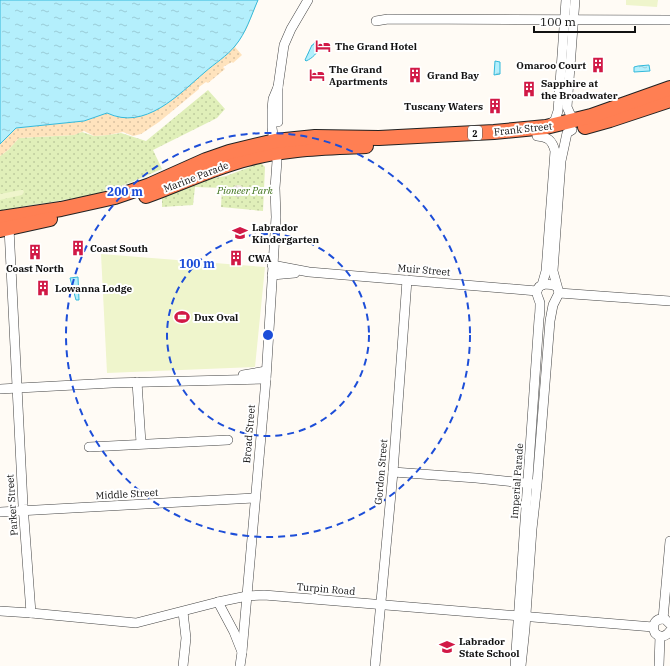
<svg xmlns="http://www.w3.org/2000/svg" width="670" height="666" font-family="'IBM Plex Serif',serif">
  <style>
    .grass { fill: url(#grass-dots) }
    .sand { fill: url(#sand-dots) }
    .pitch { fill: #eff5cc }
    .plaza { fill: url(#plaza-grid) }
    .water { fill: url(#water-ripples); stroke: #33b9db }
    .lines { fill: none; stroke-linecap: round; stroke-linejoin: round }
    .minor-casing { stroke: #444; stroke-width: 10 }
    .highway-casing { stroke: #222; stroke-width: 16 }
    .minor { stroke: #fff; stroke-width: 9 }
    .highway { stroke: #ff7f53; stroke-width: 14 }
    .ring { fill: none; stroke: #1d4ed8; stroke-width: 2; stroke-dasharray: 7 5 }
    .labels { text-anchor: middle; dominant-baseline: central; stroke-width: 4; stroke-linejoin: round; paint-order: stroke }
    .shield { fill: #fff; stroke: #585858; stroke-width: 1 }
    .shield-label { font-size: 9px; font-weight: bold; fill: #111 }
    .poi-label { font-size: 10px; font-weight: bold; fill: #111; stroke: #fff; text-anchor: start }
    .street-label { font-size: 10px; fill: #111; stroke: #fff }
    .park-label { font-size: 10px; font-style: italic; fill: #3d7119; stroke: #fff }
    .centre { fill: #1d4ed8; stroke: #fff; stroke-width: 2 }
    .ring-label { font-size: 12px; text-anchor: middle; font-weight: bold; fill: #1d4ed8; stroke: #fff; stroke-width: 4; stroke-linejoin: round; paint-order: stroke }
  </style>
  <defs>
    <pattern id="grass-dots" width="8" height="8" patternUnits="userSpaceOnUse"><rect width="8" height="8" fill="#e0efb9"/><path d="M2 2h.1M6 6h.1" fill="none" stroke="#bfcc9e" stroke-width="1.8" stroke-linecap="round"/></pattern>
    <pattern id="sand-dots" width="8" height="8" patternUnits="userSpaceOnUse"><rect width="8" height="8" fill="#ffe3bd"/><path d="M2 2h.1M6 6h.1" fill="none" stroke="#dac2a1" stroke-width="1.8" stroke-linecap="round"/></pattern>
    <pattern id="plaza-grid" width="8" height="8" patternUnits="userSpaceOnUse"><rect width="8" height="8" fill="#f2eae1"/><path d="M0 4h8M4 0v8" fill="none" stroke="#cec8c0"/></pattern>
    <pattern id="water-ripples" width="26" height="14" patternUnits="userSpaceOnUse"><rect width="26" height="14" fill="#b4effc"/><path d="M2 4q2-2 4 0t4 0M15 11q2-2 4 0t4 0" fill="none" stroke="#9accd7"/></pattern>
  </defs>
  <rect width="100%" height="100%" fill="#fffbf5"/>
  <g class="grass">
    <path d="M208 90 225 109 217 118 153 150 162 169C141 178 121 187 99 193 66 201 33 204 0 211V156L8 150 19 138 73 135 82 132 94 136 108 135 121 133 146 141Z"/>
    <polygon points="261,163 265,167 263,211 221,207 222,188 195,187 193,205 162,207 162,198 208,179 226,176"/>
  </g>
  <polygon class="sand" points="241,0 258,0 247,28 235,47 242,55 233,63 232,62 223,67 225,69 208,83 206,82 199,87 199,89 159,122 141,134 133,136 123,132 108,135 94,136 84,131 74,135 19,138 8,150 0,156 0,144 16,128 84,121 107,113 116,117 133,117 148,114 169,102 234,47"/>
  <g class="pitch">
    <polygon points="626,0 658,0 657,7 626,5"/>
    <polygon points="21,190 23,190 24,192 22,195 0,200 0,194"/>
    <polygon points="101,254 265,267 255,367 107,373"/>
  </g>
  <circle class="plaza" cx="238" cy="191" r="6"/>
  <g class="water">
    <path d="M0 0H258C251 16 246 33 235 46 227 56 214 64 205 72 178 95 145 131 107 113L84 121 16 128 0 144Z"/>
    <path d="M315 42 320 44 319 46 320 47C317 53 313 58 306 61L305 60 312 45H313Z"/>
    <polygon points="495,61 500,62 500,74 494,75"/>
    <polygon points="649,65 650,71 634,72 634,67 638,66"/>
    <polygon points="78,277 79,300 76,300 70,278"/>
  </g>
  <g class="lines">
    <g class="minor-casing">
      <g id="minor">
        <polyline points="575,0 567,107 571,116 580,119"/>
        <polyline points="376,21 388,19 670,20"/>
        <polyline points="278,122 278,87 284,45 291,29 308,0"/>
        <polyline points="549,125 555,120 558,111 566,0"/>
        <path d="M537 136C548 137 552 140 555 151L546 271 542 285"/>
        <polyline points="9,228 23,505 31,613"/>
        <polyline points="272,265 309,272 537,291"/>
        <polyline points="272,275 295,273"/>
        <polyline points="559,293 670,301"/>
        <polyline points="243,375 266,371"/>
        <polyline points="137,382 141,443"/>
        <polyline points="0,389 112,383 266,379"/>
        <polyline points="89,447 228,440"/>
        <polyline points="393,472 476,478 533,484"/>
        <polyline points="0,512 254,498"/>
        <polyline points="218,602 234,632 242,652 240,666"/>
        <polyline points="0,611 31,613 136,623 218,602 247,596 264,595 653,627"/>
        <polyline points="663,619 670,541"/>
        <path d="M670 624 665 619C656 618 651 624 655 633 660 638 666 637 670 631"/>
        <polyline points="242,652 266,379 276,217 275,188 277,161 272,128 272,109 273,99 278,87"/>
        <polyline points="183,666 186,638 183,612"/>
        <polyline points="375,666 393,472 407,280"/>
        <path d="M515 666 539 319C540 313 540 308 540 303 539 299 536 294 537 291 539 282 550 284 556 286"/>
        <polyline points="521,666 525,628 532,529 537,484 550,321 553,305 559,293 553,271 561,161 567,133 572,130"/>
        <polyline points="659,666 660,636"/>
      </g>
    </g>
    <g class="highway-casing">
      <g id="highway">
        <polyline points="585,127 610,120 670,100"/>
        <path d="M146 196C180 184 212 168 247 159 286 148 326 148 366 146"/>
        <polyline points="0,218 61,209 115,197 150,185 206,160 229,152 275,141 315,137 379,138 494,132 546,127 591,116 670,88"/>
        <polyline points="0,230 50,219"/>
      </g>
    </g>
    <use href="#minor" class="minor"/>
    <use href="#highway" class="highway"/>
  </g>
  <g class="ring">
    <circle cx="268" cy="335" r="101"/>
    <circle cx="268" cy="335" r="202"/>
  </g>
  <defs>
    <g id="hotel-bare" transform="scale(1.2)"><path d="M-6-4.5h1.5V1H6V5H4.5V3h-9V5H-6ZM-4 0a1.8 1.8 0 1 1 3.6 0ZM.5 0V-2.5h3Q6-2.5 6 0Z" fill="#d11946" stroke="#fff" stroke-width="2.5" paint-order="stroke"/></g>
    <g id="building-bare" transform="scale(1.2)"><path d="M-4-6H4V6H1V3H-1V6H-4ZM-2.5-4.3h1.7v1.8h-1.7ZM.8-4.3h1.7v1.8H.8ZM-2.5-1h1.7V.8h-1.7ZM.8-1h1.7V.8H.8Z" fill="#d11946" stroke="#fff" stroke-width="2.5" paint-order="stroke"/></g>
    <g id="school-bare" transform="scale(1.2)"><path d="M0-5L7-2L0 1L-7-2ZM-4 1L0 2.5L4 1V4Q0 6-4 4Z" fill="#d11946" stroke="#fff" stroke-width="2.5" paint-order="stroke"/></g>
    <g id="stadium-bare" transform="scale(1.2)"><path d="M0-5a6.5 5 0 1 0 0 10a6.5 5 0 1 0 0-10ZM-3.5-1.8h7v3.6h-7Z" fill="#d11946" stroke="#fff" stroke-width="2.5" paint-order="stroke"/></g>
  </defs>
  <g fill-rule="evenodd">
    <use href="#hotel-bare" x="323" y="46"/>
    <use href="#building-bare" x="598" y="65"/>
    <use href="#hotel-bare" x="317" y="75"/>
    <use href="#building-bare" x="415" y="75"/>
    <use href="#building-bare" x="529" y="89"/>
    <use href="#building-bare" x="495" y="106"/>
    <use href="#school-bare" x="240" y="233"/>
    <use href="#building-bare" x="78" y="248"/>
    <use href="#building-bare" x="35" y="252"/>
    <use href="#building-bare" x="236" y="258"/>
    <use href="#building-bare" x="43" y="288"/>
    <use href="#stadium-bare" x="182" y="317"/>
    <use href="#school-bare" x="447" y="647"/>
  </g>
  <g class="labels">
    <rect class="shield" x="468" y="126" width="14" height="14" rx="3"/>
    <g class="shield-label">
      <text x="475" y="133">2</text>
    </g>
    <g class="poi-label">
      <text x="335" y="46">The Grand Hotel</text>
      <text x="586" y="65" text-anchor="end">Omaroo Court</text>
      <text x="329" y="69">The Grand<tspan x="329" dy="12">Apartments</tspan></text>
      <text x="427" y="75">Grand Bay</text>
      <text x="541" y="83">Sapphire at<tspan x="541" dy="12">the Broadwater</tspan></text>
      <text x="483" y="106" text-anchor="end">Tuscany Waters</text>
      <text x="252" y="227">Labrador<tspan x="252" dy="12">Kindergarten</tspan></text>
      <text x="90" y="248">Coast South</text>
      <text x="248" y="258">CWA</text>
      <text x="35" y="268" text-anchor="middle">Coast North</text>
      <text x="55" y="288">Lowanna Lodge</text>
      <text x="194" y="317">Dux Oval</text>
      <text x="459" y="641">Labrador<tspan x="459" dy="12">State School</tspan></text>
    </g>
    <g class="street-label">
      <text transform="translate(523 129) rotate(-6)">Frank Street</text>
      <text transform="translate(196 177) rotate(-21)">Marine Parade</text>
      <text transform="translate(424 270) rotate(5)">Muir Street</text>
      <text transform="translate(249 434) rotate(-85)">Broad Street</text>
      <text transform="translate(381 472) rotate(-85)">Gordon Street</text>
      <text transform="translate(517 481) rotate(-86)">Imperial Parade</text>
      <text transform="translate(127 494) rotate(-3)">Middle Street</text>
      <text transform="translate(12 505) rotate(-94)">Parker Street</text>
      <text transform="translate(326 589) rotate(5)">Turpin Road</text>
    </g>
    <g class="park-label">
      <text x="245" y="190">Pioneer Park</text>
    </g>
  </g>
  <circle cx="268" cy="335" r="6" class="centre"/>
  <g class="ring-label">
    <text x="125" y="196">200 m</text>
    <text x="197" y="268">100 m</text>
  </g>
  <path d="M534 26v6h101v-6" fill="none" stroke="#111111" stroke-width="2"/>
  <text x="540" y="26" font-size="12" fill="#111111" stroke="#ffffff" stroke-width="3" paint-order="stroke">100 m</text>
</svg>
